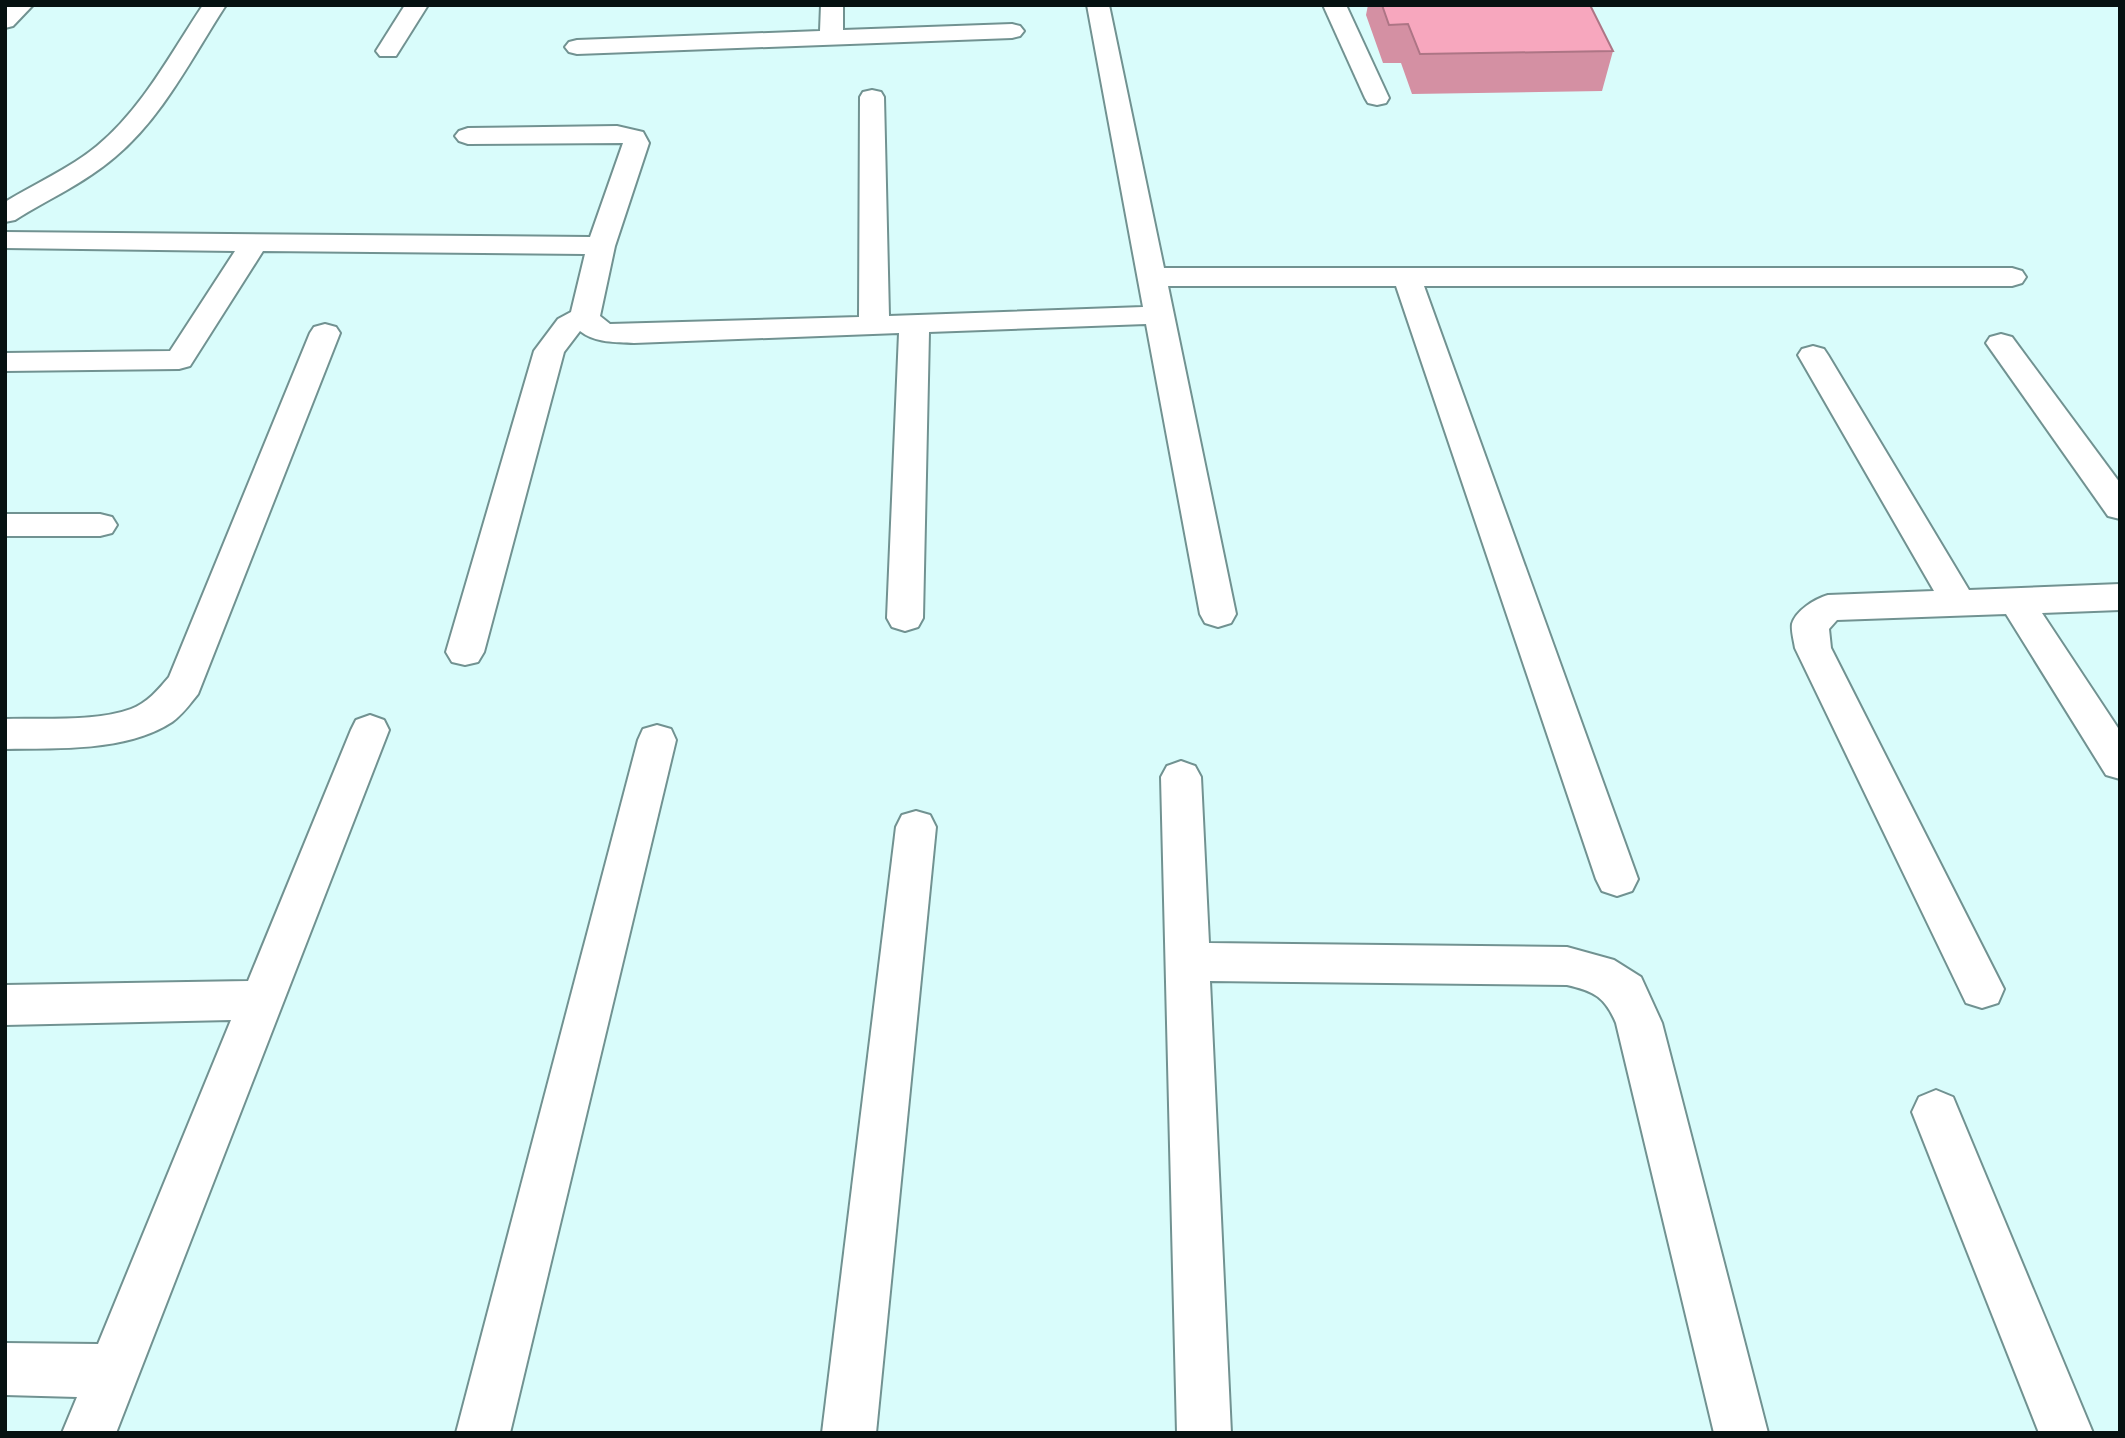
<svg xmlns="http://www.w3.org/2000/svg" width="2125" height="1438" font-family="Helvetica,sans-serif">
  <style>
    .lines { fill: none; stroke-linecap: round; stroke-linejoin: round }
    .minor-casing { stroke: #719291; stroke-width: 4 }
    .minor { fill: #fff; fill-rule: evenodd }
    .wall { fill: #d490a3 }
    .building { fill: #f7a7be; stroke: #ad7585; stroke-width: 2 }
  </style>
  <rect width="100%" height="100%" fill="#d9fcfb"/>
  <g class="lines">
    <g class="minor-casing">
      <g id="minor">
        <polygon points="8,5 33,5 13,26 5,28 5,8"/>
        <path d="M203 5H226C192 57 163 117 115 157 85 183 48 199 15 220L5 222V202C36 183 69 169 97 146 142 109 171 53 203 5Z"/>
        <polygon points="405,5 428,5 396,56 380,56 376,51"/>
        <polygon points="821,5 843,5 843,30 1012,24 1020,26 1024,31 1020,36 1012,38 577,54 569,52 565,47 569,42 577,40 820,31"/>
        <path d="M1087 5H1109L1164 268H2012L2022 271 2026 277 2022 283 2012 286H1424L1638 879 1632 891 1617 896 1602 891 1596 879 1396 286H1168L1236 614 1231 623 1218 627 1205 623 1200 614 1146 324 929 332 923 618 918 627 905 631 892 627 887 618 899 333 634 343C616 342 595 343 580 331L564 352 484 652 478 662 465 665 452 662 446 652 534 351 558 319 571 312 585 254 263 251 190 366 179 369 5 371V353L170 351 235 251 5 248V232L590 237 623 143 468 144 459 141 455 136 459 131 468 128 617 126 643 132 649 143 615 246 600 316 610 324 859 317 860 97 863 92 872 90 881 92 884 97 889 316 1143 307Z"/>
        <polygon points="1323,5 1346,5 1389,98 1386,103 1377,105 1368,103 1365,98"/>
        <path d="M325 324 336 327 340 333 198 694C190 704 182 715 172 722 126 752 58 748 5 749V719C43 718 96 722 131 709 147 703 158 690 169 677L310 333 314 327Z"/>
        <polygon points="2001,334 2012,337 2120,483 2120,519 2108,516 1986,343 1990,337"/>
        <path d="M1813 346 1824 349 1828 355 1969 590 2120 584V610L2042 613 2120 731V779L2106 775 2006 614 1837 620 1829 629 1831 648 2004 989 1998 1003 1982 1008 1966 1003 1795 648C1794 641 1791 631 1792 624 1796 610 1815 599 1828 595L1934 591 1798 355 1802 349Z"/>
        <polygon points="5,514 100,514 112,517 117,525 112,533 100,536 5,536"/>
        <polygon points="370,715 384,720 389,730 116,1433 62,1433 77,1397 5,1395 5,1343 98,1344 231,1020 5,1025 5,985 248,981 351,730 356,720"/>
        <polygon points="657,725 671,729 676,740 510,1433 456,1433 638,740 643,729"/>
        <path d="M1181 761 1195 766 1201 777 1209 943 1567 947 1614 960 1641 977 1662 1023 1768 1433H1714L1616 1023C1605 997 1594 991 1567 985L1210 981 1231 1433H1177L1161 777 1167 766Z"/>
        <polygon points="916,811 930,815 936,827 876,1433 822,1433 896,827 902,815"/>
        <polygon points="1936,1090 1953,1097 2093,1433 2039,1433 1912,1112 1919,1097"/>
      </g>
    </g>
    <use href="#minor" class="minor"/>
  </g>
  <polygon class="wall" points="1368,5 1590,5 1613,51 1602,91 1412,94 1401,63 1383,63 1366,15"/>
  <polygon class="building" points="1382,5 1590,5 1613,51 1420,54 1408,24 1389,25"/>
  <rect width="2125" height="1438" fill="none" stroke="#061111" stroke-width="14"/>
</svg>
